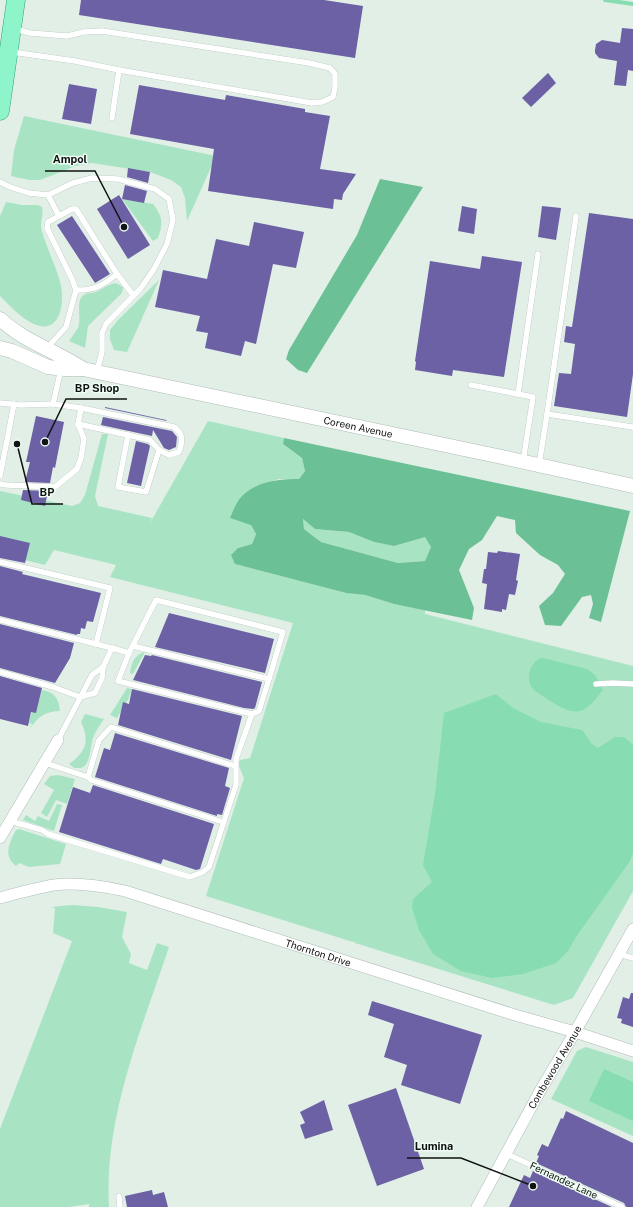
<svg xmlns="http://www.w3.org/2000/svg" width="633" height="1207" font-family="'Public Sans',sans-serif">
  <style>
    .green { fill: #a8e4c4 }
    .forest { fill: #6cc096; fill-rule: evenodd }
    .water { fill: #87dcb1 }
    .lines { fill: none; stroke-linecap: round; stroke-linejoin: round }
    .stream { stroke: #87dcb1; stroke-width: 4 }
    .building { fill: #6c61a4 }
    .service-casing { stroke: #afbcb5; stroke-width: 6 }
    .minor-casing { stroke: #afbcb5; stroke-width: 12 }
    .tertiary-casing { stroke: #afbcb5; stroke-width: 15 }
    .primary-casing { stroke: #30a273; stroke-width: 19 }
    .service { stroke: #fff; stroke-width: 5.5 }
    .minor { stroke: #fff; stroke-width: 11 }
    .tertiary { stroke: #fff; stroke-width: 14 }
    .primary { stroke: #8ef5cb; stroke-width: 18 }
    .labels { text-anchor: middle; dominant-baseline: central; stroke-width: 3; stroke-linejoin: round; paint-order: stroke }
    .street-label { font-size: 10px; fill: #0f1311; stroke: #eefcf4 }
    .leader { fill: none; stroke: #0f1311; stroke-width: 1.5 }
    .callout-dot { fill: #0f1311; stroke: #eefcf4; stroke-width: 1.5 }
    .callout-label { font-size: 11px; text-anchor: middle; font-weight: bold; fill: #0f1311; stroke: #eefcf4; stroke-width: 3; stroke-linejoin: round; paint-order: stroke }
  </style>
  <rect width="100%" height="100%" fill="#e1efe7"/>
  <g class="green">
    <polygon points="24,116 216,156 187,221 185,198 181,187 171,180 150,172 92,163 76,166 40,180 29,180 11,176 14,150"/>
    <path d="M122 199 153 204C163 217 163 223 158 238L153 241Z"/>
    <path d="M6 202 22 205H38L42 207C44 215 39 223 42 231 47 250 57 267 61 286 65 307 58 338 30 322 19 316 9 305 0 296V216Z"/>
    <polygon points="159,280 127,352 114,350 110,339 110,330 118,320"/>
    <path d="M116 283 123 287 122 293 88 326 85 348 69 341C72 337 75 332 78 328 82 318 75 300 84 295 87 293 92 293 96 292 103 289 108 284 116 283Z"/>
    <polygon points="208,421 284,438 283,444 302,458 305,471 299,479 279,479 256,486 251,525 256,534 252,544 238,548 235,564 346,593 365,595 394,604 425,610 425,614 633,666 633,891 573,998 554,1005 355,943 354,941 353,942 206,896 244,778 238,764 240,760 250,758 293,623 110,577 116,565 54,550 45,565 0,554 0,491 72,506 80,503 85,495 102,434 108,434 95,496 98,506 152,518 150,523"/>
    <polygon points="303,519 315,529 349,532 374,542 394,546 425,536 431,547 425,561 398,563 321,542 304,529"/>
    <path d="M145 652 133 674 130 673C131 663 135 654 145 652Z"/>
    <polygon points="127,688 132,689 128,700 117,718 110,715"/>
    <path d="M42 690C54 692 59 698 60 711 46 711 37 717 30 729L32 724 29 723 32 710 36 711Z"/>
    <path d="M85 714 104 719C100 725 95 732 93 738 90 747 91 770 77 768 73 768 72 766 69 764 86 752 90 741 81 722Z"/>
    <polygon points="58,775 75,779 67,804 56,800 47,817 41,813 54,790 44,784 50,776"/>
    <polygon points="57,804 62,805 54,831 23,820 26,815 35,821 38,816 49,821"/>
    <path d="M19 829C35 834 50 839 66 844L60 864 29 867 19 863 16 866C3 856 9 843 16 830Z"/>
    <path d="M72 905 98 907 127 912 122 937 131 954 129 963 147 970 157 943 169 947C141 1031 104 1117 109 1207H89V1204L69 1207H0V1129L72 941 53 933 55 908 51 907Z"/>
    <polygon points="586,1047 633,1062 633,1136 551,1099 577,1051"/>
  </g>
  <g class="forest">
    <polygon points="380,179 423,187 307,373 298,370 286,359 289,350 357,235"/>
    <path d="M284 438 630 511 601 622 589 618 593 604 591 595 582 597 561 626 545 625 539 606 553 593 565 574 558 565 540 555 516 533 515 520 497 516 482 540 469 549 459 570 474 608 472 620 394 604 365 595 346 593 235 564 231 555 238 548 252 544 256 534 251 525 230 518C233 511 237 501 242 496 257 481 279 479 299 479L305 471 302 458 283 444ZM303 519 315 529 349 532 374 542 394 546 425 537 431 547 425 561 398 563 321 542 304 529Z"/>
  </g>
  <g class="water">
    <path d="M541 658 547 659 587 669 595 675 603 690C597 697 589 709 580 711 576 712 568 711 565 709 559 707 537 693 533 689 525 679 530 662 541 658Z"/>
    <polygon points="496,694 513,708 541,722 582,730 592,744 598,748 615,737 624,737 633,745 633,853 630,861 576,937 568,951 556,963 523,974 492,978 461,971 433,954 419,930 412,908 413,899 432,882 423,865 435,794 444,713"/>
    <polygon points="604,1069 633,1082 633,1121 589,1101"/>
  </g>
  <g class="lines">
    <polyline class="stream" points="605,0 633,4"/>
  </g>
  <g class="building">
    <polygon points="81,0 324,0 363,6 355,58 79,15"/>
    <polygon points="622,28 633,29 633,71 628,70 626,86 614,85 617,61 599,58 595,53 595,50 596,44 602,40 620,43"/>
    <polygon points="548,73 556,83 531,107 522,98"/>
    <polygon points="69,84 97,89 91,124 62,119"/>
    <polygon points="139,85 225,100 226,95 305,109 305,112 330,116 320,169 356,174 343,194 342,200 334,199 333,209 208,191 214,149 130,134"/>
    <polygon points="128,168 150,172 148,183 127,177"/>
    <polygon points="125,185 147,191 144,203 122,199"/>
    <polygon points="119,195 150,245 128,259 97,209"/>
    <polygon points="462,206 477,209 474,234 458,231"/>
    <polygon points="542,206 561,208 556,240 538,237"/>
    <polygon points="589,213 633,219 633,374 627,417 554,406 559,373 571,374 575,344 564,342 566,326 572,327"/>
    <polygon points="72,216 110,274 95,283 57,225"/>
    <polygon points="254,222 304,232 296,268 273,264 256,344 245,341 241,356 205,348 208,333 196,331 200,316 155,307 163,270 207,279 216,239 249,246"/>
    <polygon points="482,256 522,262 504,377 453,370 452,376 415,370 416,362 415,361 430,261 480,269"/>
    <polygon points="105,407 166,420 167,421 105,408"/>
    <polygon points="36,416 64,422 55,468 53,467 50,483 25,482 30,462 26,462"/>
    <polygon points="103,417 172,431 177,437 176,447 169,450 164,448 153,430 152,436 101,425"/>
    <polygon points="136,441 148,444 150,446 141,486 127,483"/>
    <polygon points="23,490 48,491 45,506 21,500"/>
    <polygon points="0,536 30,543 25,563 0,558"/>
    <polygon points="498,551 520,554 516,580 518,581 515,595 509,594 506,610 502,609 502,612 484,609 487,584 482,583 484,569 486,569 488,552 497,553"/>
    <polygon points="0,566 23,572 22,574 101,593 93,622 87,621 85,629 81,628 80,634 77,634 77,635 0,616"/>
    <polygon points="169,613 274,639 265,673 155,647"/>
    <polygon points="0,624 74,643 70,658 55,683 0,668"/>
    <polygon points="145,655 151,656 152,655 262,682 255,708 253,709 244,708 133,680"/>
    <polygon points="0,676 42,688 36,713 31,712 28,726 0,719"/>
    <polygon points="132,689 242,716 231,760 118,725 123,702 129,704"/>
    <polygon points="115,733 229,768 225,786 230,788 222,815 217,814 217,816 95,777 104,748 110,750"/>
    <polygon points="93,785 214,824 200,869 196,870 163,859 161,864 59,832 73,787 90,793"/>
    <polygon points="631,993 633,993 633,1027 621,1023 622,1019 617,1018 623,997 629,999"/>
    <polygon points="372,1001 482,1035 460,1104 401,1085 407,1065 384,1057 394,1024 368,1015"/>
    <polygon points="396,1088 424,1169 377,1186 348,1105"/>
    <polygon points="324,1100 333,1130 305,1139 300,1125 305,1123 300,1112"/>
    <polygon points="566,1111 633,1143 633,1207 626,1207 624,1203 536,1163 539,1156 537,1155 542,1144 548,1147 561,1118 563,1119"/>
    <polygon points="533,1171 612,1207 509,1207 524,1175 530,1178"/>
    <polygon points="152,1190 153,1195 164,1192 168,1207 127,1207 125,1196"/>
  </g>
  <g class="lines">
    <g class="service-casing">
      <g id="service">
        <polyline points="15,29 30,33 67,36 84,32 102,31 309,63 330,68 335,74 335,88 333,97 322,102 312,103 119,70"/>
        <polyline points="12,52 75,61 119,70 112,118"/>
        <polyline points="0,182 10,187 29,193 48,195 73,183 92,178 118,179 155,189 169,199 173,220 167,244 154,269 141,288 106,324 102,333 102,352 97,371"/>
        <polyline points="48,195 59,216"/>
        <polyline points="576,216 547,414 633,427"/>
        <path d="M76 290C93 291 104 285 117 274"/>
        <polyline points="47,348 66,327 76,290 72,279 47,228 48,222 72,209 76,209 117,274 133,295"/>
        <polyline points="471,385 533,397 523,462"/>
        <polyline points="518,394 538,254"/>
        <polyline points="0,403 21,405 53,404"/>
        <path d="M78 424 150 440 159 450 169 455 179 452C183 440 184 435 174 427L81 408"/>
        <polyline points="128,435 118,487 146,492 159,450"/>
        <polyline points="539,465 547,414"/>
        <polyline points="0,476 14,404"/>
        <polyline points="0,484 6,485 55,487 77,469 81,458 84,439 78,424 81,408 53,404 61,369"/>
        <polyline points="0,562 110,588 96,644"/>
        <polyline points="0,620 112,648 103,667 102,678 95,693 80,697 53,687 0,672"/>
        <polyline points="112,648 129,653 156,600 283,632 269,679 133,646"/>
        <polyline points="596,684 613,683 633,684"/>
        <polyline points="252,714 259,711 269,679"/>
        <polyline points="58,740 92,675 103,667"/>
        <polyline points="45,763 88,777"/>
        <polyline points="10,821 42,830 48,834 190,877 203,872 209,867 236,785 236,759 252,714 118,681 129,653"/>
        <polyline points="223,822 91,780 88,777 99,740 111,727 235,766"/>
        <polyline points="619,954 633,958"/>
        <polyline points="507,1154 622,1207"/>
        <polyline points="119,1196 120,1207"/>
      </g>
    </g>
    <g class="minor-casing">
      <g id="minor">
        <polyline points="0,838 58,740"/>
        <path id="s1" d="M0 898C18 893 36 888 54 885 78 882 102 886 125 891L515 1015 575 1032 633 1051"/>
        <path id="s2" d="M477 1207 540 1091 575 1032 633 929"/>
      </g>
    </g>
    <g class="tertiary-casing">
      <g id="tertiary">
        <path d="M0 319C26 343 55 350 83 369"/>
        <path id="s3" d="M0 348 12 351 48 367 65 369H83L502 457 633 486"/>
      </g>
    </g>
    <g class="primary-casing">
      <polyline id="primary" points="0,111 16,0"/>
    </g>
    <use href="#service" class="service"/>
    <use href="#minor" class="minor"/>
    <use href="#tertiary" class="tertiary"/>
    <use href="#primary" class="primary"/>
  </g>
  <g class="labels">
    <g class="street-label">
      <text stroke="none"><textPath href="#s3" startOffset="368">Coreen Avenue</textPath></text>
      <text stroke="none"><textPath href="#s1" startOffset="330">Thornton Drive</textPath></text>
      <text stroke="none"><textPath href="#s2" startOffset="160">Combewood Avenue</textPath></text>
      <text transform="translate(564 1180) rotate(25)">Fernandez Lane</text>
    </g>
  </g>
  <path class="leader" d="M124 227L95 171H45M45 442L66 399H127M17 444L32 504H63M533 1186L461 1158H407"/>
  <g class="callout-dot">
    <circle cx="124" cy="227" r="4"/>
    <circle cx="45" cy="442" r="4"/>
    <circle cx="17" cy="444" r="4"/>
    <circle cx="533" cy="1186" r="4"/>
  </g>
  <g class="callout-label">
    <text x="70" y="163">Ampol</text>
    <text x="97" y="392">BP Shop</text>
    <text x="47" y="496">BP</text>
    <text x="434" y="1150">Lumina</text>
  </g>
</svg>
